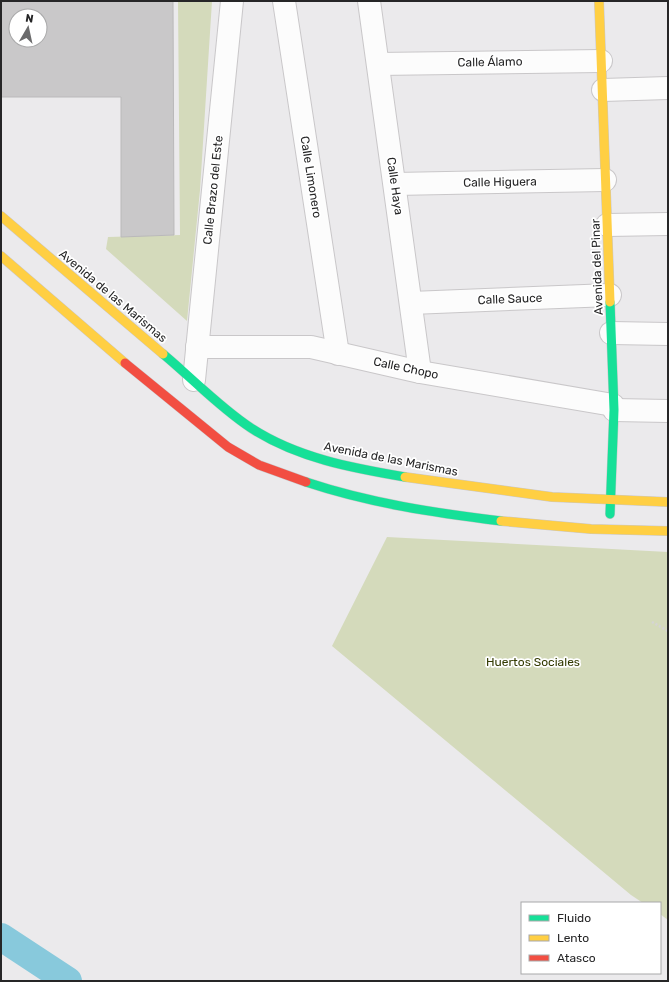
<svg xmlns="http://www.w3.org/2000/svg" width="669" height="982" font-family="Rubik,sans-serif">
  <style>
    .green { fill: #d4dabb }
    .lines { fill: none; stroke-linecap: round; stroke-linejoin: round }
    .canal { stroke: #88c9dc; stroke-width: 28 }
    .building { fill: #c9c8c9; stroke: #bab9ba; fill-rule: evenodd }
    .street-casing { stroke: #c9c7c9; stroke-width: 24 }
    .fast-casing { stroke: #c9c7c9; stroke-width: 10 }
    .slow-casing { stroke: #c9c7c9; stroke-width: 10 }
    .jam-casing { stroke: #c9c7c9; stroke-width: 10 }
    .path { stroke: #d5d4d5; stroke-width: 2.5; stroke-dasharray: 2 2; stroke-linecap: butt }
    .street { stroke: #fcfcfc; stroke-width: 22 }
    .fast { stroke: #16e098; stroke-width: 9 }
    .slow { stroke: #ffcf43; stroke-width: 9 }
    .jam { stroke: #f24e42; stroke-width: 9 }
    .labels { text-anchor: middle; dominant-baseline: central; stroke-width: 3.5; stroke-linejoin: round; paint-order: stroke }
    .street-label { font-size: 12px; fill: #262627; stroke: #fff }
    .park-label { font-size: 12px; fill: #333a01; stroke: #fff }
  </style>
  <rect width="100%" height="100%" fill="#ebeaec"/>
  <g class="green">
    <polygon points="178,1 212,1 200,190 187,321 106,249 108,237 180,235"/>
    <polygon points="387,537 668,552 668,920 660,914 660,903 643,903 631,895 332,646"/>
  </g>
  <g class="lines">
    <polyline class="canal" points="1,937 68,981"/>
  </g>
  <path class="building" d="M1 1H173L174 235 121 237V97H1ZM16 16H40V40H16Z"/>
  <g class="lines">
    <g class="street-casing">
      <g id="street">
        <polyline points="284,1 338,354"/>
        <polyline points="369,1 420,372"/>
        <polyline points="378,64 601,61"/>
        <polyline points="603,90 668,88"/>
        <polyline points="395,184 605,180"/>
        <polyline points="607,225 668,224"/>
        <polyline points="411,303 610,295"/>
        <polyline points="611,333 668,334"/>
        <polyline points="197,347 311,347 420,372 613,405"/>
        <polyline points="194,380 232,1"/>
        <polyline points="614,410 668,411"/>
      </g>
    </g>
    <g class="fast-casing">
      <g id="fast">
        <path d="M163 354C192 378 219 407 251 428 297 458 352 468 405 477"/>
        <path d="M306 482C369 503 435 513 501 521"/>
        <polyline points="610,514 614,410 610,302"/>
      </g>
    </g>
    <g class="slow-casing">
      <g id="slow">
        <polyline points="599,1 610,302"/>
        <polyline points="1,216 163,354"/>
        <polyline points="1,256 125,363"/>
        <polyline points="405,477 552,497 668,502"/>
        <polyline points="501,521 591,529 668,531"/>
      </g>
    </g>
    <g class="jam-casing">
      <polyline id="jam" points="125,363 228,447 259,465 306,482"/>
    </g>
    <polyline class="path" points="652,622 668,631"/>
    <use href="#street" class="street"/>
    <use href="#fast" class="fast"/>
    <use href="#slow" class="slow"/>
    <use href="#jam" class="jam"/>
  </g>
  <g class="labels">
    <g class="street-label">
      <text transform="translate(490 62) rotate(-1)">Calle Álamo</text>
      <text transform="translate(311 177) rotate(81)">Calle Limonero</text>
      <text transform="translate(500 182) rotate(-1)">Calle Higuera</text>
      <text transform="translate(395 186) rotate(82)">Calle Haya</text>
      <text transform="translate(213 190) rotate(-84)">Calle Brazo del Este</text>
      <text transform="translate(597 267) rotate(-92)">Avenida del Pinar</text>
      <text transform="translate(113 296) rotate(40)">Avenida de las Marismas</text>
      <text transform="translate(510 299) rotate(-2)">Calle Sauce</text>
      <text transform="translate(406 368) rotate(12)">Calle Chopo</text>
      <text transform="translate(391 459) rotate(11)">Avenida de las Marismas</text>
    </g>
    <g class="park-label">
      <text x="533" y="662">Huertos Sociales</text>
    </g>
  </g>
  <rect width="669" height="982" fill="none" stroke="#262627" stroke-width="4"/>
  <rect x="521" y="902" width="140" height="72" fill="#ffffff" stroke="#a8a8a9"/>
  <rect x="529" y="915" width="20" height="6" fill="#16e098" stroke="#a8a8a9"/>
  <text x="557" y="922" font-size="12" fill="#262627">Fluido</text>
  <rect x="529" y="935" width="20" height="6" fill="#ffcf43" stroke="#a8a8a9"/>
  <text x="557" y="942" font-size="12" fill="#262627">Lento</text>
  <rect x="529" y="955" width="20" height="6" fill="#f24e42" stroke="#a8a8a9"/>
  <text x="557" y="962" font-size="12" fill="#262627">Atasco</text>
  <g transform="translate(28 28) rotate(9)"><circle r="19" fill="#ffffff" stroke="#a8a8a9"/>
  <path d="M0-3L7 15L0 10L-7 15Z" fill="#6b6b6c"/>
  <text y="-6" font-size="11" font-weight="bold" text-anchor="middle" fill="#262627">N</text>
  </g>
</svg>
